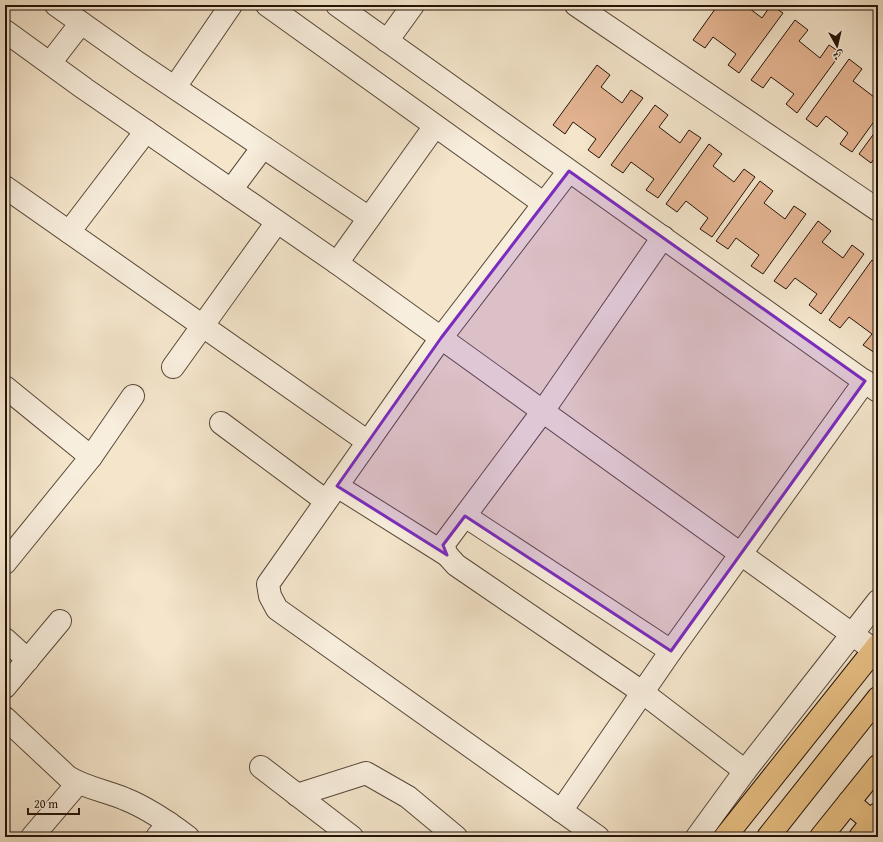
<svg xmlns="http://www.w3.org/2000/svg" width="883" height="842" font-family="'Gentium Book Plus',Amiri,serif">
  <style>
    .building { fill: #e5b593; stroke: #231308 }
    .lines { fill: none; stroke-linecap: round; stroke-linejoin: round }
    .minor-casing { stroke: #574839; stroke-width: 24 }
    .major-casing { stroke: #231308; stroke-width: 24 }
    .minor { stroke: #f8eedd; stroke-width: 22 }
    .major { stroke: #eac286; stroke-width: 22 }
    .marked { fill: #7b2cbf; fill-opacity: 0.2; stroke: #7b2cbf; stroke-width: 3; stroke-linejoin: round }
  </style>
  <rect width="100%" height="100%" fill="#f4e5cb"/>
  <filter id="stains"><feTurbulence type="fractalNoise" baseFrequency=".005" numOctaves="4"/><feColorMatrix values="0 0 0 0 .2 0 0 0 0 .09 0 0 0 0 .02 0 0 0 .5 -.17"/></filter>
  <radialGradient id="worn" r=".72"><stop offset=".6" stop-color="#630" stop-opacity="0"/><stop offset="1" stop-color="#630" stop-opacity=".3"/></radialGradient>
  <g class="building">
    <polygon points="718,5 745,5 762,18 771,5 783,13 739,73 728,65 736,54 713,37 705,48 693,40"/>
    <polygon points="795,20 808,30 799,41 820,58 829,45 841,53 797,113 786,104 794,94 771,77 763,88 751,80"/>
    <polygon points="849,59 862,69 853,81 874,97 878,92 878,116 852,152 840,144 848,133 826,116 817,127 806,119"/>
    <polygon points="597,65 610,75 601,87 622,103 631,90 643,98 599,158 588,150 596,139 573,122 565,134 553,125"/>
    <polygon points="655,105 668,115 659,127 680,143 689,130 701,138 658,198 646,190 654,179 631,162 623,173 611,165"/>
    <polygon points="878,128 878,153 871,163 859,154"/>
    <polygon points="709,144 722,154 713,166 734,182 744,169 755,177 712,237 700,229 708,218 686,201 677,212 666,204"/>
    <polygon points="760,181 773,191 764,203 785,219 794,206 806,214 763,274 751,266 759,255 736,238 728,249 716,241"/>
    <polygon points="818,221 831,231 822,242 843,258 852,245 864,254 821,314 809,305 817,294 795,278 786,289 774,281"/>
    <polygon points="872,260 878,264 878,280 876,282 878,283 878,349 875,353 863,345 872,334 849,317 840,328 829,320"/>
  </g>
  <g class="lines">
    <g class="minor-casing">
      <g id="minor">
        <polyline points="56,5 138,63 369,218"/>
        <polyline points="267,5 543,203"/>
        <polyline points="337,5 878,391"/>
        <polyline points="576,5 878,210"/>
        <polyline points="5,31 85,89 337,263 874,650"/>
        <polyline points="387,41 413,5"/>
        <polyline points="50,63 81,23"/>
        <polyline points="175,87 231,5"/>
        <polyline points="569,171 441,338 268,584 270,596 277,609 598,837"/>
        <polyline points="5,187 368,442"/>
        <polyline points="231,190 263,147"/>
        <polyline points="69,232 146,131"/>
        <polyline points="663,237 543,411 443,545 447,555 456,565 642,692 745,771"/>
        <polyline points="337,263 435,126"/>
        <polyline points="173,367 277,222"/>
        <polyline points="5,387 91,457"/>
        <polyline points="221,423 326,501"/>
        <polyline points="337,486 447,555"/>
        <polyline points="465,516 671,651"/>
        <polyline points="5,563 91,457 133,396"/>
        <polyline points="5,639 28,660"/>
        <polyline points="5,687 60,621"/>
        <path d="M5 718 68 777C86 788 106 791 125 799 148 808 168 822 188 837"/>
        <polyline points="261,767 352,837"/>
        <polyline points="297,795 366,773 408,797 456,837"/>
        <polyline points="561,811 671,651 865,381"/>
        <polyline points="32,837 78,783"/>
        <polyline points="157,837 169,823"/>
        <polyline points="697,837 745,771 878,601"/>
      </g>
    </g>
    <g class="major-casing">
      <g id="major">
        <polyline points="849,802 872,822"/>
        <polyline points="725,837 878,645"/>
        <polyline points="768,837 878,698"/>
        <polyline points="821,837 878,766"/>
        <polyline points="860,837 878,814"/>
      </g>
    </g>
    <use href="#minor" class="minor"/>
    <use href="#major" class="major"/>
  </g>
  <path class="marked" d="M569 171 865 381 671 651 465 516 443 545 447 555 337 486 441 338Z"/>
  <rect width="883" height="842" fill="none" stroke="#f4e5cb" stroke-width="20"/>
  <rect x="6" y="6" width="871" height="830" fill="none" stroke="#231308" stroke-width="2"/>
  <rect x="10" y="10" width="863" height="822" fill="none" stroke="#231308"/>
  <g transform="translate(837 46) rotate(172)" stroke="#f8eedd" stroke-width="3" paint-order="stroke">
  <path d="M0-3L7 15L0 10L-7 15Z" fill="#231308"/>
  <text y="-6" font-size="11" font-weight="bold" text-anchor="middle" fill="#231308">ش</text>
  </g>
  <path d="M28 808v6h51v-6" fill="none" stroke="#231308" stroke-width="2"/>
  <text x="34" y="808" font-size="12" fill="#231308" stroke="#f8eedd" stroke-width="3" paint-order="stroke">20 m</text>
  <rect width="100%" height="100%" filter="url(#stains)"/>
  <rect width="100%" height="100%" fill="url(#worn)"/>
</svg>
